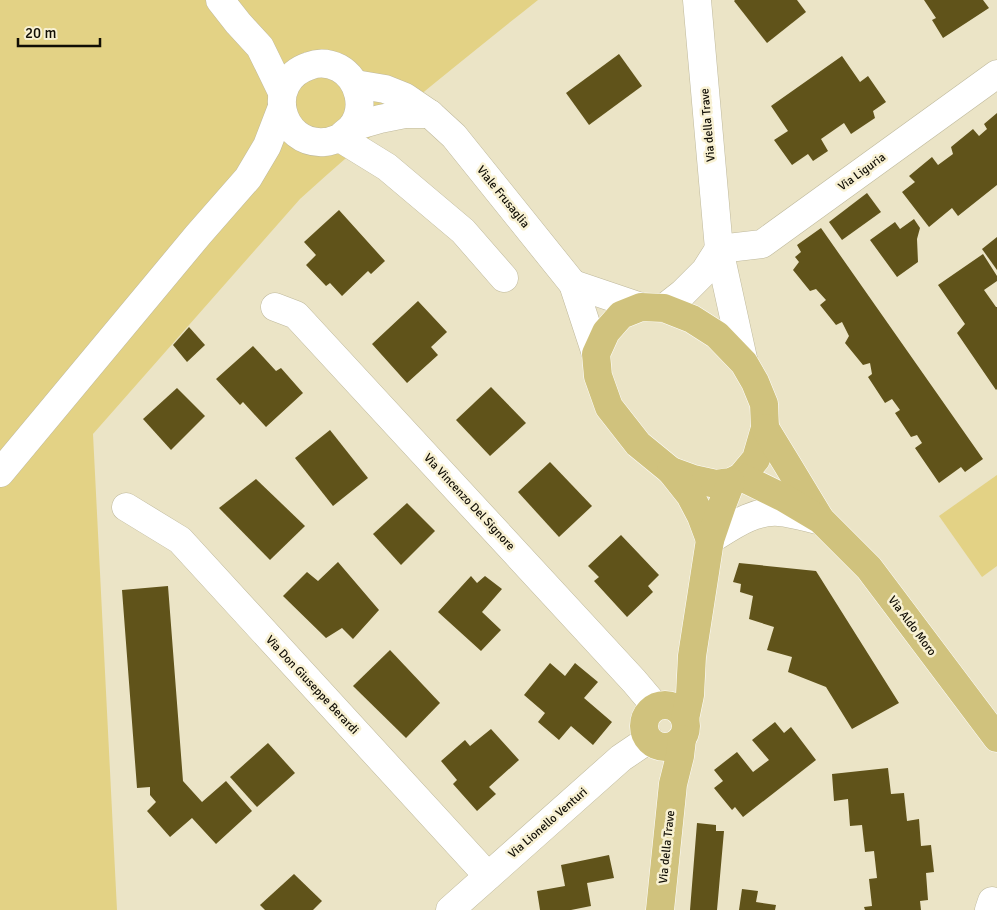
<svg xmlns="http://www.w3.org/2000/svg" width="997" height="910" font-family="Signika,sans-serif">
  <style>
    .green { fill: #e3d285 }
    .building { fill: #60531a }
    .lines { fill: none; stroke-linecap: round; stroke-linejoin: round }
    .minor-casing { stroke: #bfb99c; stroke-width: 29 }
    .major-casing { stroke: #fff; stroke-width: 29 }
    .minor { stroke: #fff; stroke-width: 28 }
    .major { stroke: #d0c27d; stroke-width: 28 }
    .labels { text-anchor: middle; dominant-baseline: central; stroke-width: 5; stroke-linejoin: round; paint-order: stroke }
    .street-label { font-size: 12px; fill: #110e05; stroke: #f8f1d3 }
  </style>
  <rect width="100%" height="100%" fill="#ebe4c6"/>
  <g class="green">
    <path d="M0 0H538C457 64 377 129 300 199L93 434 117 910H0Z"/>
    <polygon points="997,475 997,566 982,577 939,516"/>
  </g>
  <g class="building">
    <polygon points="735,0 797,0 806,12 767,43 734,1"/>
    <polygon points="924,0 983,0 989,8 943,38 932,20 936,18"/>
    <polygon points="619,54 642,86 589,125 566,93"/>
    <polygon points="842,56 860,82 868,76 886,102 873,111 875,118 851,134 844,123 821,139 828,151 813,161 808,154 792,165 774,140 788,131 771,106"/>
    <polygon points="997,113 997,185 958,216 952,208 929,227 902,192 915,182 909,176 932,157 938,165 953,154 951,147 973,129 979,136 987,129 984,124"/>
    <polygon points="867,193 881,212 842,240 829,222"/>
    <polygon points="339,210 385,261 371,274 368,271 342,296 330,283 326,286 306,265 316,255 304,242"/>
    <polygon points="914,219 920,228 917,239 918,262 897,277 870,240 895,222 900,229"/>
    <polygon points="821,228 983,459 965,472 961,467 939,483 915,448 922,443 917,435 911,437 895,413 900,410 892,399 885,403 868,377 872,374 870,363 863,365 845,343 849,336 842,322 836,325 820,305 826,300 816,289 810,291 793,270 799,262 795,257 801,252 797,245"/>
    <polygon points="997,237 997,270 982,249"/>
    <polygon points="983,254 997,276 997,281 984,290 996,307 997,307 997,389 996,390 957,333 965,324 938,285"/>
    <polygon points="418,301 447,332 431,347 438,355 407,383 372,344"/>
    <polygon points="189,327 205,345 187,362 173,345"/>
    <polygon points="253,346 276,371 281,368 303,393 266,427 243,402 240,405 216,379"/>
    <polygon points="491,387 526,423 490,456 456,420"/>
    <polygon points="177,388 205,416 171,450 143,419"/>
    <polygon points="330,430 368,478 333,506 295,458"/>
    <polygon points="550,462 592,506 559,537 518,492"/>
    <polygon points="256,479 305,526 270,560 219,508"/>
    <polygon points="407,503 435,531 401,565 373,534"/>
    <polygon points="621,535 659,575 648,586 653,592 627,617 594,581 599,577 588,566"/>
    <polygon points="338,562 379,610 353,639 342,628 326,638 283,596 307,572 318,581"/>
    <polygon points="739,563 816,571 899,703 852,729 826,687 788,672 792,657 767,650 774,627 749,619 753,596 740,592 741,584 733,582"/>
    <polygon points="471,576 477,583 485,576 502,589 482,612 501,630 481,651 438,612"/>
    <polygon points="168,586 183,781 202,802 226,781 252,811 216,844 192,818 170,837 147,811 156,802 150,795 150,787 137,788 122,590"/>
    <polygon points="390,650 440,703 406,738 353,686"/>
    <polygon points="550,663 565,676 575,663 598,682 584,698 612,722 593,745 571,726 559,740 538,722 545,713 524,695"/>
    <polygon points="775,722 784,733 791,727 816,760 743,817 735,807 732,810 714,788 723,781 714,770 737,752 753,772 769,760 752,740"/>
    <polygon points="491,729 519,760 489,787 496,794 477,811 453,784 457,780 441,761 465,740 470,746"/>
    <polygon points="268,743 295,773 257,807 230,777"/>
    <polygon points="888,768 891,794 904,793 907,821 919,819 921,846 931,845 934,872 926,873 928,900 920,901 921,910 865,910 864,907 872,906 869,879 877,878 874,851 865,852 862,825 850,826 848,799 834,801 832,774"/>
    <polygon points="697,823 716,825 716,831 724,831 717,910 690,910"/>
    <polygon points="609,855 614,878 587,883 591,906 571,910 540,910 537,891 565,886 561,865"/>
    <polygon points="294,874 322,901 313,910 265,910 260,905"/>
    <polygon points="742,889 758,891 756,902 776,905 775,910 739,910"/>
  </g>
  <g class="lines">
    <g class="minor-casing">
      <g id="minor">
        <polyline points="220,0 238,23 260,47 282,92"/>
        <polyline points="697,0 719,249 744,363"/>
        <polyline points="355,84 385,89 405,97 430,114 454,136 573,284 596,354"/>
        <polyline points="352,127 380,119 405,114 430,114"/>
        <path d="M340 138C343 134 348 131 351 128 367 109 359 79 339 68 329 63 319 62 309 66 264 81 279 146 325 142 330 142 335 139 340 138L387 167 463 231 504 278"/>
        <polyline points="719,249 762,244 997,74"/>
        <polyline points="573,284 641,307"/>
        <polyline points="275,307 296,315 634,681 656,707"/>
        <polyline points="664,308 683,293 705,271 719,249"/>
        <polyline points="0,473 198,235 248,178 267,146 282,107"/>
        <polyline points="126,507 180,540 488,876"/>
        <path d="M710 540C731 527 753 510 779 512 792 513 805 517 818 520"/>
        <polyline points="450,910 621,758 649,739"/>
        <polyline points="989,910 992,901"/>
      </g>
    </g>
    <g class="major-casing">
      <g id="major">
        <polygon points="641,307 664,308 692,319 717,335 744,363 755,382 764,404 765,428 756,459 741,477 731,482 716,484 693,479 671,471 638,444 609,407 598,376 596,354 606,332 621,315"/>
        <polyline points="765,428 787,464 819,517"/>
        <polyline points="671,471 690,495 701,516 710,540"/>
        <polyline points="741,477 784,498 821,520 869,568 997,738"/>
        <circle cx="665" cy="726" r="21"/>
        <polyline points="685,719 690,695 692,656 710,540 722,505 731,482"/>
        <polyline points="660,910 673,784 680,756 682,739"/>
      </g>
    </g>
    <use href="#minor" class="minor"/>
    <use href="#major" class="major"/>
  </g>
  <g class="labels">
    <g class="street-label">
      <text transform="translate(708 125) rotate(-95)">Via della Trave</text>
      <text transform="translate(862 172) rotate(-36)">Via Liguria</text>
      <text transform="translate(503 197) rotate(51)">Viale Frusaglia</text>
      <text transform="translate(469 502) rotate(47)">Via Vincenzo Del Signore</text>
      <text transform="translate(912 626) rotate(53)">Via Aldo Moro</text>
      <text transform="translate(312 685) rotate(47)">Via Don Giuseppe Berardi</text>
      <text transform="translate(548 823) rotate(-41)">Via Lionello Venturi</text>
      <text transform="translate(667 847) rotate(-84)">Via della Trave</text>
    </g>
  </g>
  <path d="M18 38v8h82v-8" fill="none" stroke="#110e05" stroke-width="2.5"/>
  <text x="25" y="38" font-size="15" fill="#110e05" stroke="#f8f1d3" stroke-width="4" paint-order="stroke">20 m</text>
</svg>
